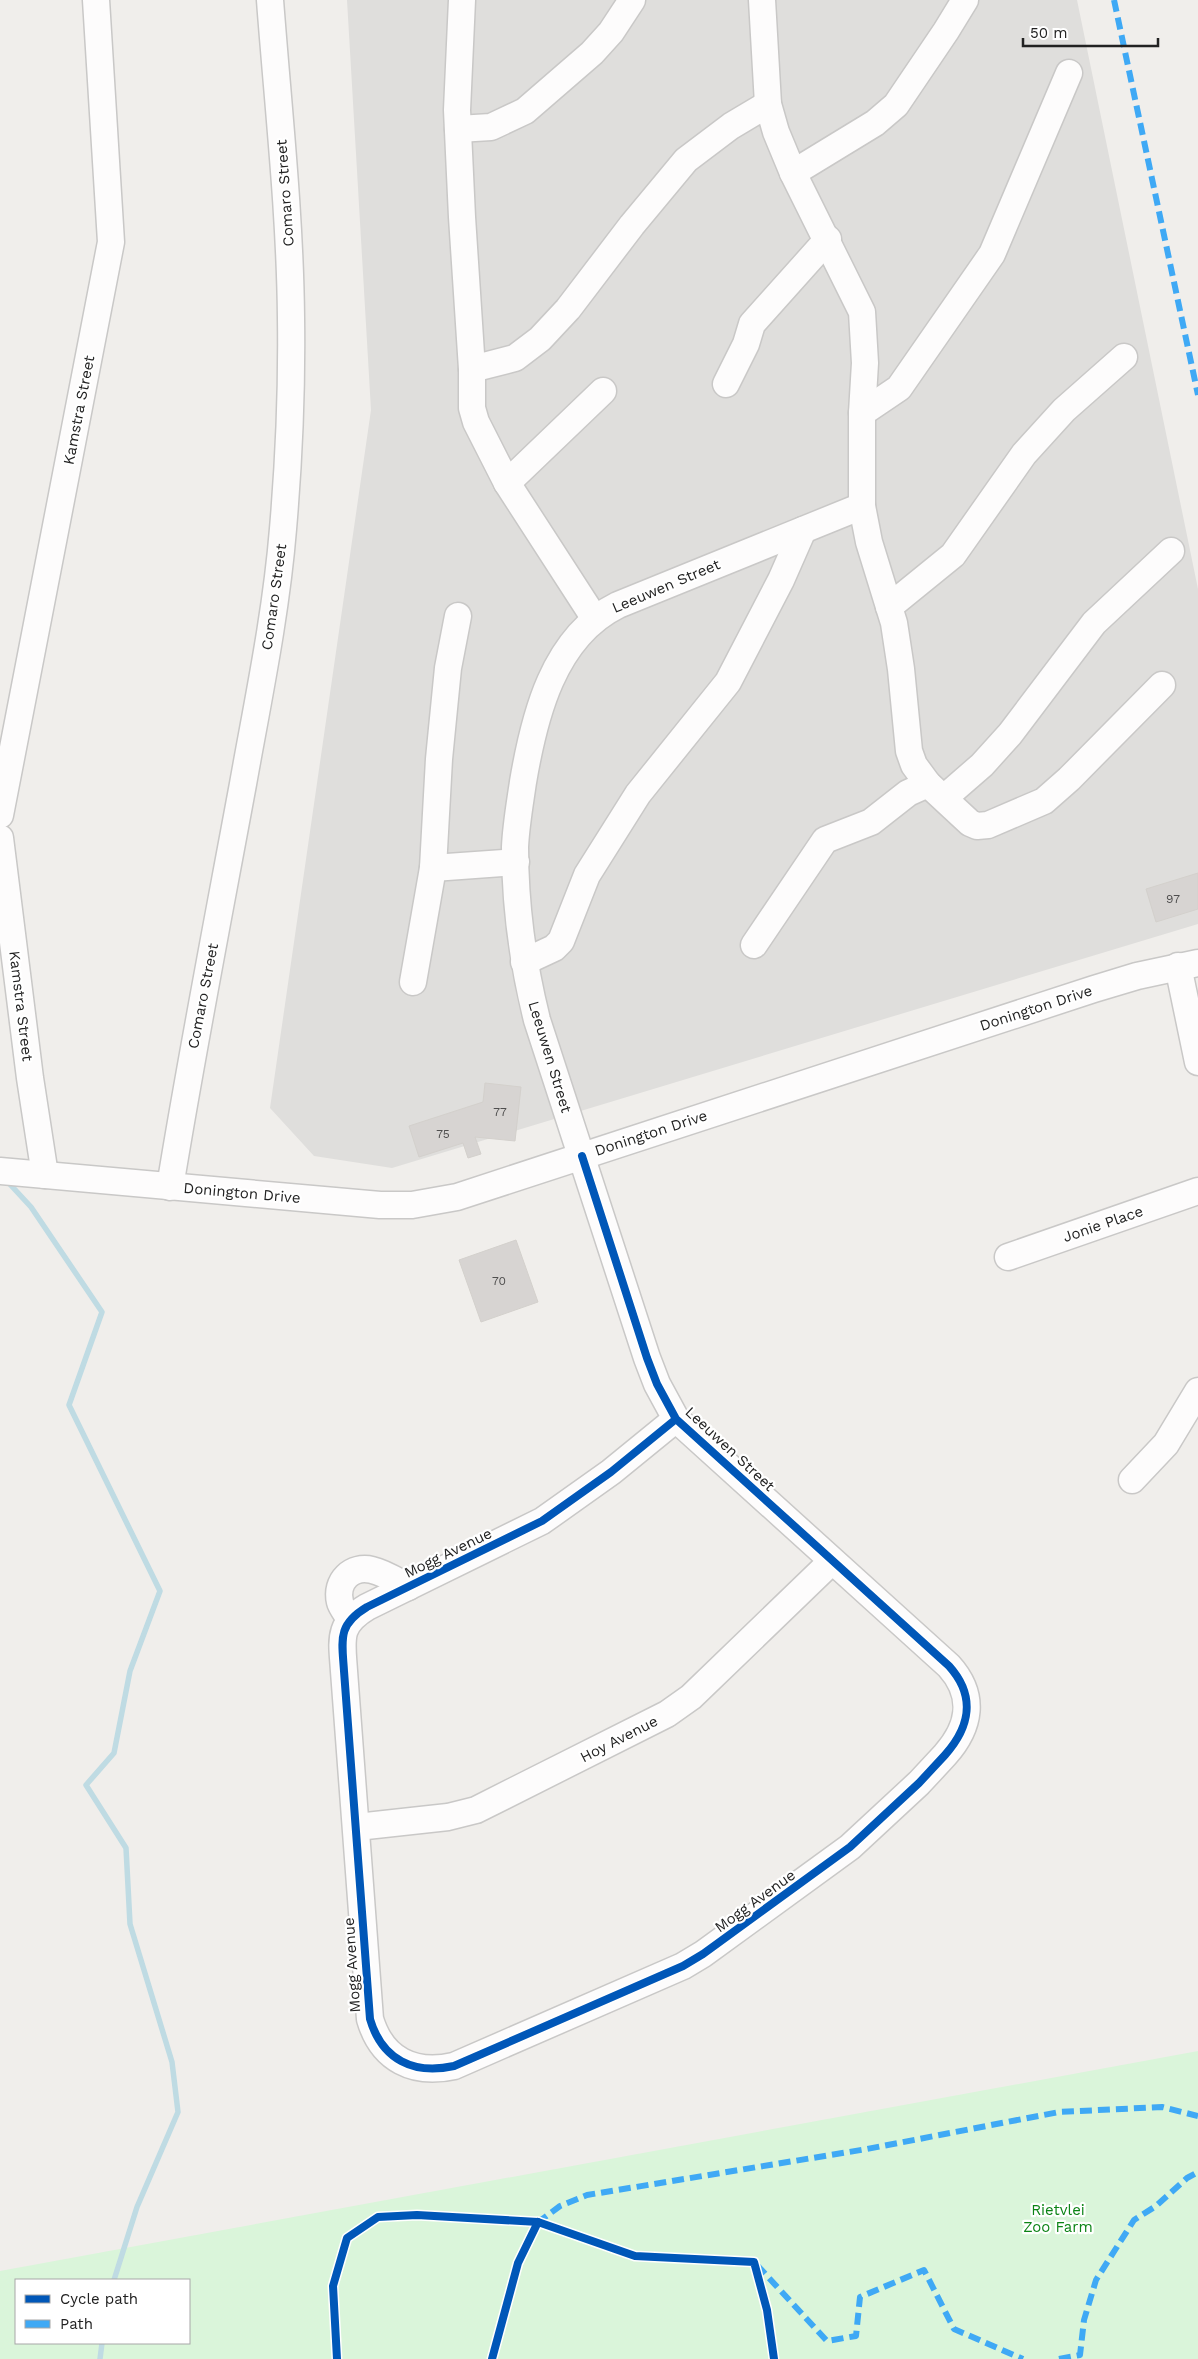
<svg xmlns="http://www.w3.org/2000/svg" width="1198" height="2359" font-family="'Work Sans',sans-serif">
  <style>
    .residential { fill: #dfdedc }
    .park { fill: #daf5da; fill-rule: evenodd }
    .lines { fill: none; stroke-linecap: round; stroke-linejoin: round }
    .stream { stroke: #bfdbe3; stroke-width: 5.5 }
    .building { fill: #d7d4d2; stroke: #d3d0cc }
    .minor-casing { stroke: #c9c8c7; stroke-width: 29 }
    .minor { stroke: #fdfcfc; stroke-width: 26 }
    .quiet { stroke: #3fa9f5; stroke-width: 6; stroke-dasharray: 12 6; stroke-linecap: butt }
    .cycleway-casing { stroke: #fff; stroke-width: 11 }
    .cycleway { stroke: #0057b8; stroke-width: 8 }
    .labels { text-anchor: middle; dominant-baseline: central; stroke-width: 4.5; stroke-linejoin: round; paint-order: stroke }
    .number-label { font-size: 12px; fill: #4f4e4e }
    .street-label { font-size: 15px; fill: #222; stroke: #fff }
    .park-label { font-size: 15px; fill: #0c8416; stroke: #fff }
  </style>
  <rect width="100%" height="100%" fill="#f0eeeb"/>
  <polygon class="residential" points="347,0 1077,0 1198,589 1198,924 392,1168 314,1156 270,1108 371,410"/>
  <path class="park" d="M1198 2051V2359H0V2271ZM16 2280H189V2343H16Z"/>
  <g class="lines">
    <g class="stream">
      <polyline points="7,1181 31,1207 102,1312 69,1405 160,1591 130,1671 114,1753 86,1785 126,1848 130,1924 172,2062 178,2112 137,2207 114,2280"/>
      <polyline points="100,2359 102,2343"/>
    </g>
  </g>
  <g class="building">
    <polygon points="1198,873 1198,909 1156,922 1146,889"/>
    <polygon points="485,1083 521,1087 515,1141 475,1137 481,1154 468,1158 463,1143 419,1157 409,1126 483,1102"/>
    <polygon points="516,1240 538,1302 481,1322 459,1260"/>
  </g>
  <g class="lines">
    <g class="minor-casing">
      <g id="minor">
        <polyline points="462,0 457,110 462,217 472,369 472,408 476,422 507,483 595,619"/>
        <polyline points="762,0 768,104 776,132 793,173 862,312 865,363 862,413 862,506 869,542 894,623 901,669 909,751 914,765 928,784 970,823 977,826 988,825 1044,801 1069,779 1162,685"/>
        <polyline points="458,129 491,127 525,111 592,53 611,32 632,0"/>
        <polyline points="793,173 875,123 896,105 946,31 965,0"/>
        <polyline points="472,369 515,358 540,339 568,309 632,225 686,160 731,126 768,104"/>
        <polyline points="726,384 746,344 752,324 828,239"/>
        <polyline points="862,413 899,388 992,254 1069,73"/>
        <polyline points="507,483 603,391"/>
        <polyline points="889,607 953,555 1024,454 1064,410 1124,357"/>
        <polyline points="458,616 448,668 439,759 433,868 516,862"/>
        <polyline points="944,798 982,765 1010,734 1094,623 1171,551"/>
        <polyline points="0,815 111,242 96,0"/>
        <polyline points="0,838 30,1078 45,1175"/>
        <polyline points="754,945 825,840 871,822 908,793 928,784"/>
        <polyline points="524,962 554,948 561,941 587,875 638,794 728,682 781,580 803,530"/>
        <polyline points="1178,966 1198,1062"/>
        <polyline points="413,982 433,868"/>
        <polyline points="0,1171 380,1205 412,1205 457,1197 1094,989 1137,976 1198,963"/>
        <path d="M170 1187C192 1052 218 919 243 784 258 700 276 615 283 529 289 459 292 388 291 318 290 212 278 106 270 0"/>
        <polyline points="1008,1257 1198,1191"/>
        <path d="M676 1419 611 1472 542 1521 367 1607C337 1625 342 1640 344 1671L370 2019C382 2060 414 2075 454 2066L683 1966 703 1954 850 1847 919 1783 945 1755C970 1727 976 1696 949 1666L676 1419 657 1384 647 1358 537 1020C523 964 515 905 515 847 516 825 520 803 523 782 534 717 553 637 618 605L862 506"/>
        <polyline points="1132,1480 1166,1444 1198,1391"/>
        <path d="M350 1619C347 1614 341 1607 340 1602 335 1581 352 1565 372 1570 385 1573 397 1581 408 1587"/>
        <polyline points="357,1827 448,1817 476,1810 667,1714 691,1697 832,1561"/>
      </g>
    </g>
    <use href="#minor" class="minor"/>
    <g class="quiet">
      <polyline points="1114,0 1198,395"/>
      <polyline points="537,2223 560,2206 587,2195 867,2149 1059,2112 1162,2107 1198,2116"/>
      <polyline points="757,2265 827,2341 856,2336 860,2297 924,2270 954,2329 1023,2359"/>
      <polyline points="1059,2359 1080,2355 1084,2320 1096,2280 1134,2220 1156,2206 1187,2178 1198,2172"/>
    </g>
    <g class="cycleway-casing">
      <g id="cycleway">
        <path d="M582 1156 647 1358 657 1384 676 1419 949 1666C976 1696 970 1727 945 1755L919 1783 850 1847 703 1954 683 1966 454 2066C414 2075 382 2060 370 2019L344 1671C342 1640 337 1625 367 1607L542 1521 611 1472 676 1419"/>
        <polyline points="337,2359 333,2286 347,2238 378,2217 417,2215 538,2222 635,2256 754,2262 767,2310 774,2359"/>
        <polyline points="492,2359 518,2263 538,2222"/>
      </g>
    </g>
    <use href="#cycleway" class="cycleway"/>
  </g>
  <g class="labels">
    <g class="number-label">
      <text x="1173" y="899">97</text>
      <text x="500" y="1112">77</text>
      <text x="443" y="1134">75</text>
      <text x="499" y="1281">70</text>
    </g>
    <g class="street-label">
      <text transform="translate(285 193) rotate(-94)">Comaro Street</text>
      <text transform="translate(79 410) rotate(-79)">Kamstra Street</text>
      <text transform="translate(666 586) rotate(-23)">Leeuwen Street</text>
      <text transform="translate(274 597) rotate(-82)">Comaro Street</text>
      <text transform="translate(203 996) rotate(-79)">Comaro Street</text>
      <text transform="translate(21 1006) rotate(83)">Kamstra Street</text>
      <text transform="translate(1036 1008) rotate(-18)">Donington Drive</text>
      <text transform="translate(550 1057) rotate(73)">Leeuwen Street</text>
      <text transform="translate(651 1133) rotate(-18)">Donington Drive</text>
      <text transform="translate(242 1193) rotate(5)">Donington Drive</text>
      <text transform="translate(1103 1224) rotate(-19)">Jonie Place</text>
      <text transform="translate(730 1449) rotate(43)">Leeuwen Street</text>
      <text transform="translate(448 1553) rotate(-26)">Mogg Avenue</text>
      <text transform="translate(619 1739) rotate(-27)">Hoy Avenue</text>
      <text transform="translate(755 1901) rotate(-36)">Mogg Avenue</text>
      <text transform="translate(352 1965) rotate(-94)">Mogg Avenue</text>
    </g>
    <g class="park-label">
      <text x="1058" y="2210">Rietvlei<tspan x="1058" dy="17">Zoo Farm</tspan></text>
    </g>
  </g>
  <rect x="15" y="2279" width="175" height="65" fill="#ffffff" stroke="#a7a7a7"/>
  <rect x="25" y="2295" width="25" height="8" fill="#0057b8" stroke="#a7a7a7"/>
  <text x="60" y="2304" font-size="15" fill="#222222">Cycle path</text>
  <rect x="25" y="2320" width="25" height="8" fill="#3fa9f5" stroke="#a7a7a7"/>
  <text x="60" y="2329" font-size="15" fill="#222222">Path</text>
  <path d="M1023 38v8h135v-8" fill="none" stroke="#222222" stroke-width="2.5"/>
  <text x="1030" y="38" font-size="15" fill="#222222" stroke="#ffffff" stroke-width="4" paint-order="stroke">50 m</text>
</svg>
